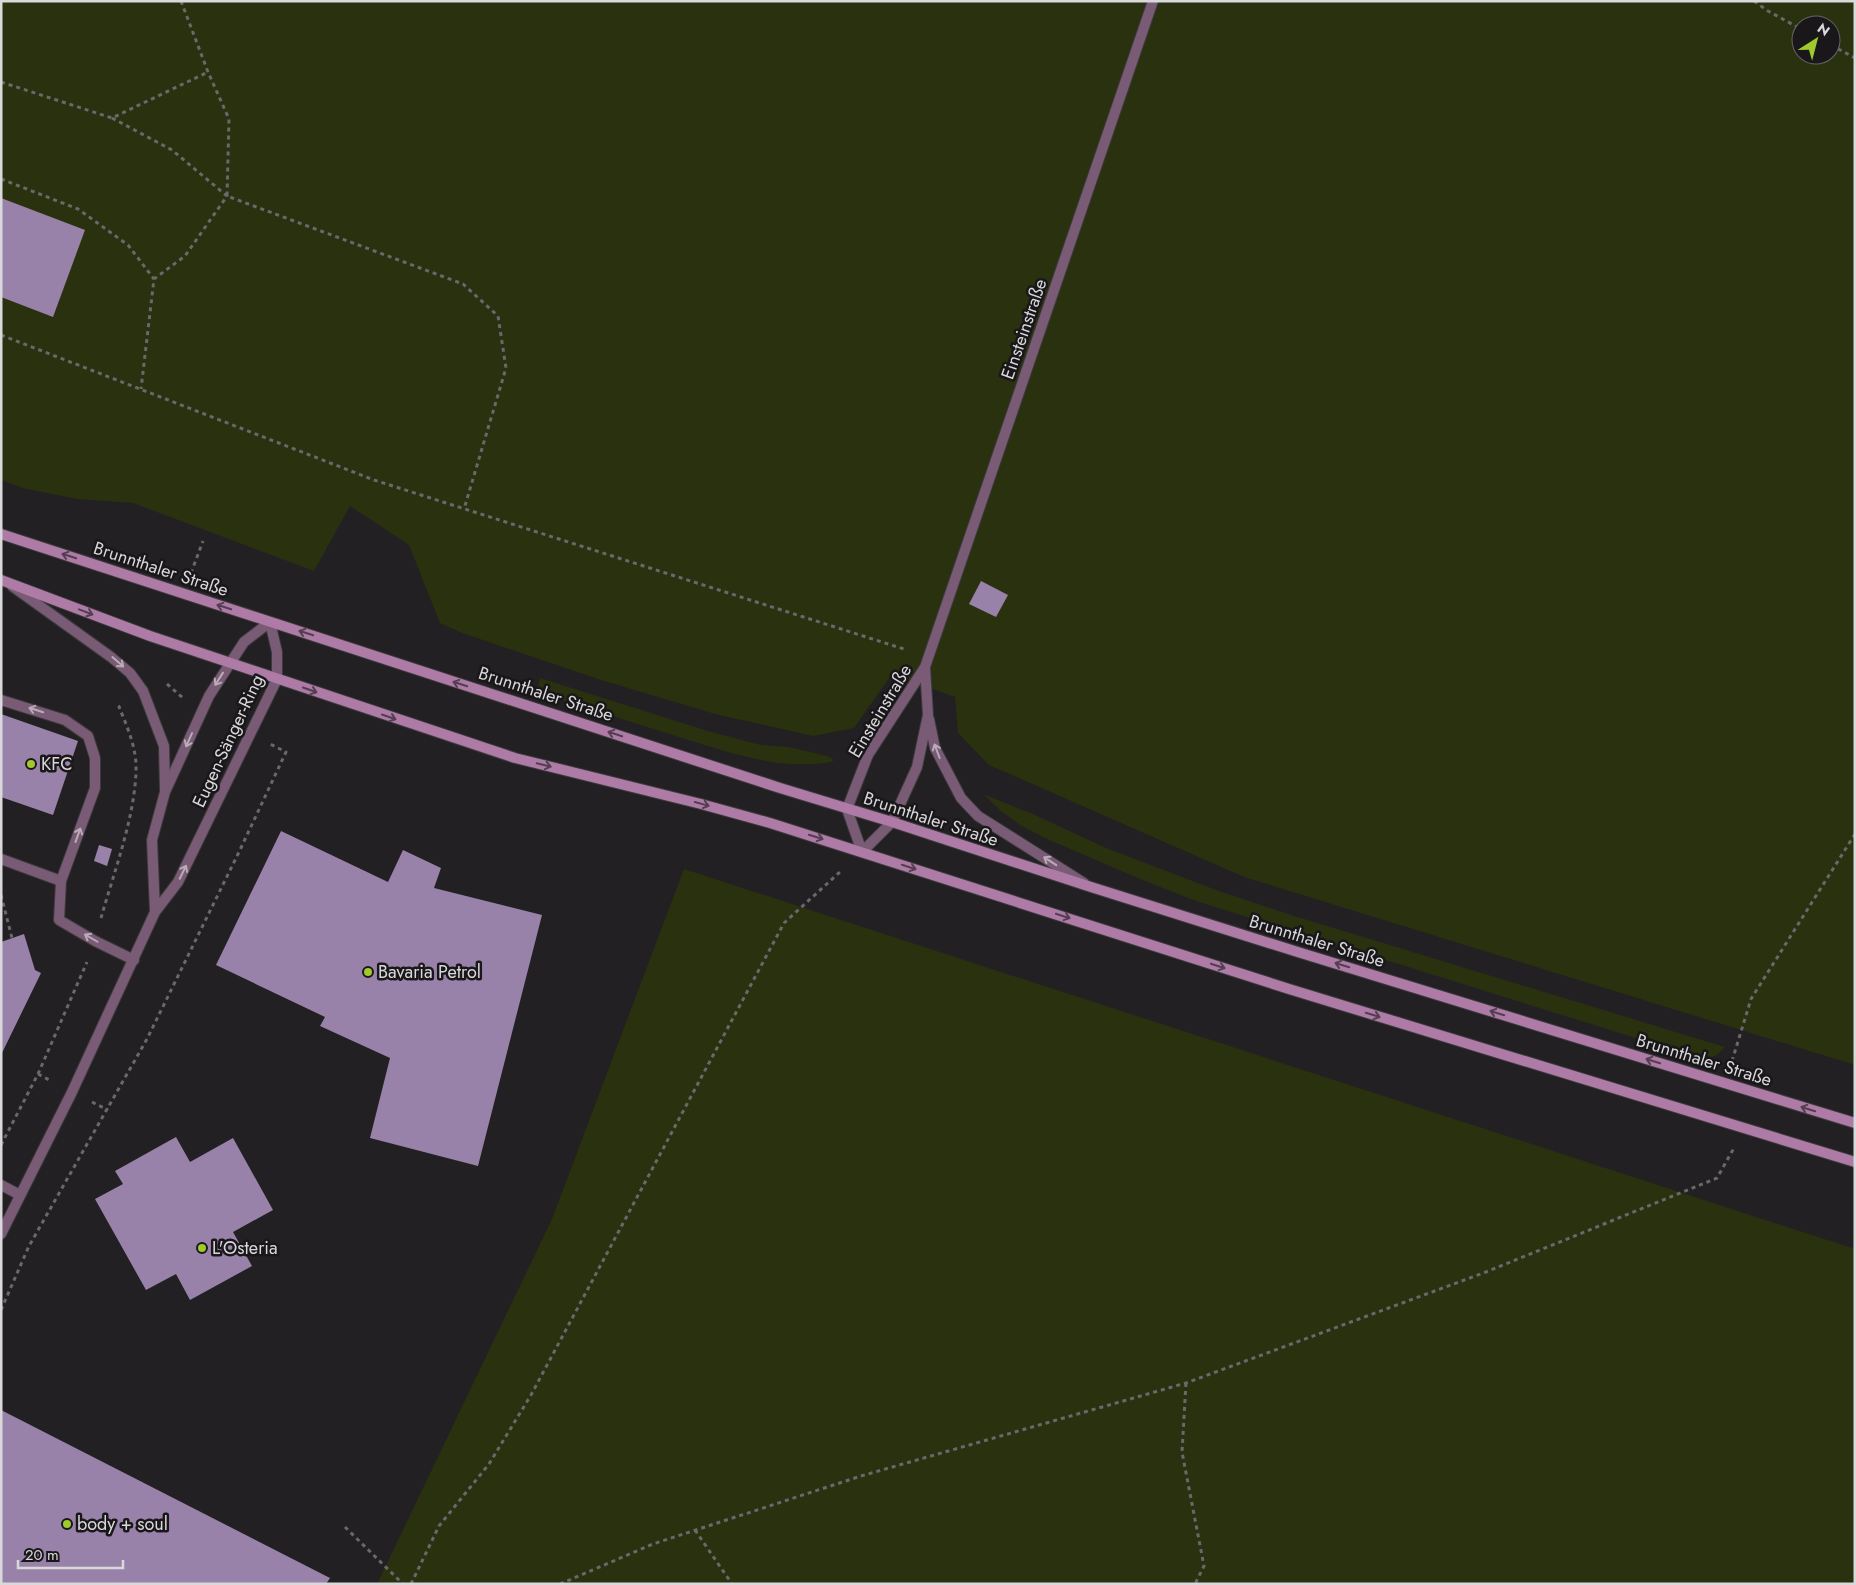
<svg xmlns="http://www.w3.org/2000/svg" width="1856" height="1585" font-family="Jost,sans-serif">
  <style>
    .green { fill: #2a310f; fill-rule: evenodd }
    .building { fill: #9982aa }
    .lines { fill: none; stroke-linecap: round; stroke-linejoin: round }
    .lane-casing { stroke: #3c3a3d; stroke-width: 12 }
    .street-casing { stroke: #3c3a3d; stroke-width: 12 }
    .secondary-casing { stroke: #3c3a3d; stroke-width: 12 }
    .path { stroke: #6a686b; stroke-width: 3; stroke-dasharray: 4 4; stroke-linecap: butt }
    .lane { stroke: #7a5b75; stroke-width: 10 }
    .street { stroke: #7a5b75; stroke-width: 10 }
    .secondary { stroke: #ad7ba5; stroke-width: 10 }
    .oneway { stroke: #543f52 }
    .oneway2 { stroke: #b8acb7 }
    .poi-dot { fill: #a0c92b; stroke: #19171a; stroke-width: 2 }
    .labels { text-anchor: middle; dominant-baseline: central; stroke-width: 5; stroke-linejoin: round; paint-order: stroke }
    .street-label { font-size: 18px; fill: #d9d8da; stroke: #19171a }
    .poi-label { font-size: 18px; fill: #d9d8da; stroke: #19171a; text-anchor: start }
  </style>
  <rect width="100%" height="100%" fill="#222023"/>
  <g class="green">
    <path d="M1 1H1855V1065L1244 877 989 765 958 733 955 697 892 674 854 728 813 736 715 714 601 680 462 633 440 623 409 545 350 506 314 571 133 503 78 499 26 489 1 480ZM1801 25H1831V55H1801Z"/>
    <path d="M540 678 711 732 761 745 789 747 827 756 834 760 831 762C779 771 728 752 679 737 631 722 584 707 537 692Z"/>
    <path d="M983 794 1033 814 1106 848 1216 890 1291 915 1725 1047C1718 1056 1712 1058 1700 1058L1196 901 1140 879 1045 838 1020 825 1001 811Z"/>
    <polygon points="684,869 1855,1249 1855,1584 377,1584 552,1219"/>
  </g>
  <g class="building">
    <polygon points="1,198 85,230 53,317 1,297"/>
    <polygon points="981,581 1008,595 996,617 969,604"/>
    <polygon points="1,714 78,741 53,815 1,797"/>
    <polygon points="281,831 388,882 403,850 441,868 434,888 542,915 478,1166 370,1138 390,1058 320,1026 325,1017 216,965"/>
    <polygon points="99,845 112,849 107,866 94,861"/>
    <polygon points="24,934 35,970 41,973 1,1055 1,942"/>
    <polygon points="176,1137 190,1162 233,1138 273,1210 233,1232 252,1266 190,1300 176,1274 146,1290 95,1199 123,1184 115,1171"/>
    <polygon points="1,1410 330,1578 326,1584 1,1584"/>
  </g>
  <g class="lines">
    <g class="lane-casing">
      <g id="lane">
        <polyline points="1,700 65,720 88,736 95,758 95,788 61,881 59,920 95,941 134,960"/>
        <polyline points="1,859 61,881"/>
      </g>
    </g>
    <g class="street-casing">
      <g id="street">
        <polyline points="12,586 111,657 130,673 143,691 164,746 165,789"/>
        <polyline points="925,667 928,715 917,767 892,822 862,852 847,809 868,755 925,667 1153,1"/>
        <polyline points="929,719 935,748 961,798 978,816 1084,883"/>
        <polyline points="1,1185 20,1195"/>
        <polyline points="1,1234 72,1092 155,912 178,882 277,679 277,652 270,622 244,642 209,696 165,792 152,840 155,912"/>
      </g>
    </g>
    <g class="secondary-casing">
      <g id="secondary">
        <polyline points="1,534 780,788 892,822 1091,887 1301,953 1855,1123"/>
        <polyline points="1,580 150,636 515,758 701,804 770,823 1289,989 1855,1162"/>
      </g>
    </g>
    <g class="path">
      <polyline points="181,1 208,72 229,119 227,196 463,284 498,316 506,368 464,509"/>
      <polyline points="1754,1 1768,11 1801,29"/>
      <polyline points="1831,45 1855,58"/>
      <polyline points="1,82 112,118 208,72"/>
      <polyline points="112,118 172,150 227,196 185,256 154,279 141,389"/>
      <polyline points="1,179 78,209 128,245 154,279"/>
      <polyline points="1,335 374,480 907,650"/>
      <polyline points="191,573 203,541"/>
      <polyline points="167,684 183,698"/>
      <polyline points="1,895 12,938"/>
      <path d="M101 918C114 872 135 817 136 770 137 749 127 726 119 707L124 704"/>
      <polyline points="1732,1061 1751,999 1855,834"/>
      <polyline points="38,1074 51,1081"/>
      <polyline points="92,1102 108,1110"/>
      <polyline points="1,1145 38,1074 87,962"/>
      <polyline points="1,1310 29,1246 147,1039 239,852 286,752 270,744"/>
      <polyline points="1186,1383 1182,1452 1204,1566 1195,1584"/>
      <polyline points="345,1527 403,1584"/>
      <polyline points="695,1530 732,1584"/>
      <polyline points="411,1584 439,1526 489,1464 531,1395 784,923 841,871"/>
      <polyline points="560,1584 653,1544 861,1476 1186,1383 1486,1272 1717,1178 1734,1148"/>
    </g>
    <use href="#lane" class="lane"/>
    <use href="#street" class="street"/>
    <use href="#secondary" class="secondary"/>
  </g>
  <defs><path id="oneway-shaft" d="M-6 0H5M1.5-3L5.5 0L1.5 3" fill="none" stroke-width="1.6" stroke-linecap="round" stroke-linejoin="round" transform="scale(1.25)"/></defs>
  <g class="oneway">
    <use href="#oneway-shaft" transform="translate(69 556) rotate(-162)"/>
    <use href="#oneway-shaft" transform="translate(224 607) rotate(-162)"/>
    <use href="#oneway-shaft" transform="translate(86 612) rotate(21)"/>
    <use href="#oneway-shaft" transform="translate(306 633) rotate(-162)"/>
    <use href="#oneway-shaft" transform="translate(460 684) rotate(-162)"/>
    <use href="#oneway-shaft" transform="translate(310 690) rotate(19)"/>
    <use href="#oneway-shaft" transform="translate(389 717) rotate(19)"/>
    <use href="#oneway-shaft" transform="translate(615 734) rotate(-162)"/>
    <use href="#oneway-shaft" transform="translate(544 765) rotate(14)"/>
    <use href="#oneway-shaft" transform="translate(702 804) rotate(15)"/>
    <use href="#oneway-shaft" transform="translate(816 837) rotate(17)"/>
    <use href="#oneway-shaft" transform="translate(909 867) rotate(18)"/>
    <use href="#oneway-shaft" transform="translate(1063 916) rotate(18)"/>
    <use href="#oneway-shaft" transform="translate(1342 965) rotate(-163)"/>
    <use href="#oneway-shaft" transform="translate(1218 966) rotate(18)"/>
    <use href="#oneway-shaft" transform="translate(1497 1013) rotate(-163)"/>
    <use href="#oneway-shaft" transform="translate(1373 1015) rotate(17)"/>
    <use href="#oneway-shaft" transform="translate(1653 1061) rotate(-163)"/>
    <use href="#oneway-shaft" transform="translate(1808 1109) rotate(-163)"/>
  </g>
  <g class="oneway2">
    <use href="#oneway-shaft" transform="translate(118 662) rotate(41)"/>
    <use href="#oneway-shaft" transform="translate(219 679) rotate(122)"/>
    <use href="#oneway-shaft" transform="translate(36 710) rotate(-162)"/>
    <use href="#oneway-shaft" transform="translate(189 740) rotate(114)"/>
    <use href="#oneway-shaft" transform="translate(937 751) rotate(-111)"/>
    <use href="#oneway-shaft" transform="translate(78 835) rotate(-70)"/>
    <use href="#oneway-shaft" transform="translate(1050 861) rotate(-147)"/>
    <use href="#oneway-shaft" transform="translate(183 872) rotate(-64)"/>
    <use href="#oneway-shaft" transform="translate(91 938) rotate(-150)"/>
  </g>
  <g class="poi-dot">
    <circle cx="31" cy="764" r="5"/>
    <circle cx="368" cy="972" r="5"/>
    <circle cx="202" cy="1248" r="5"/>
    <circle cx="67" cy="1524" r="5"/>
  </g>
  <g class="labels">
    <g class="street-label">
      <text transform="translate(1024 329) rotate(-71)">Einsteinstraße</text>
      <text transform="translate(161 569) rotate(18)">Brunnthaler Straße</text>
      <text transform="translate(546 694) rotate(18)">Brunnthaler Straße</text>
      <text transform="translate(880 711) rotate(-59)">Einsteinstraße</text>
      <text transform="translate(228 741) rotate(-65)">Eugen-Sänger-Ring</text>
      <text transform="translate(931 819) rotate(18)">Brunnthaler Straße</text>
      <text transform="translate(1317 941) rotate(17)">Brunnthaler Straße</text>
      <text transform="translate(1704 1060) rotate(17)">Brunnthaler Straße</text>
    </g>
    <g class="poi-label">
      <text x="41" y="764">KFC</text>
      <text x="378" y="972">Bavaria Petrol</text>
      <text x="212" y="1248">L'Osteria</text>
      <text x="77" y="1524">body + soul</text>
    </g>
  </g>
  <rect width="1856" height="1585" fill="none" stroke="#d9d8da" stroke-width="5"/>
  <g transform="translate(1816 40) rotate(36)"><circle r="24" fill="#19171a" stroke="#666467"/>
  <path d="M0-4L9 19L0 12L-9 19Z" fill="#a0c92b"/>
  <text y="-8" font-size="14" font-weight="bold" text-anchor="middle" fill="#d9d8da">N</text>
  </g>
  <path d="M18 1560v8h105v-8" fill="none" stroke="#d9d8da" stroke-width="2.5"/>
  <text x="25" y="1560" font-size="15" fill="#d9d8da" stroke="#19171a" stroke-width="4" paint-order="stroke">20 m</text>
</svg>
